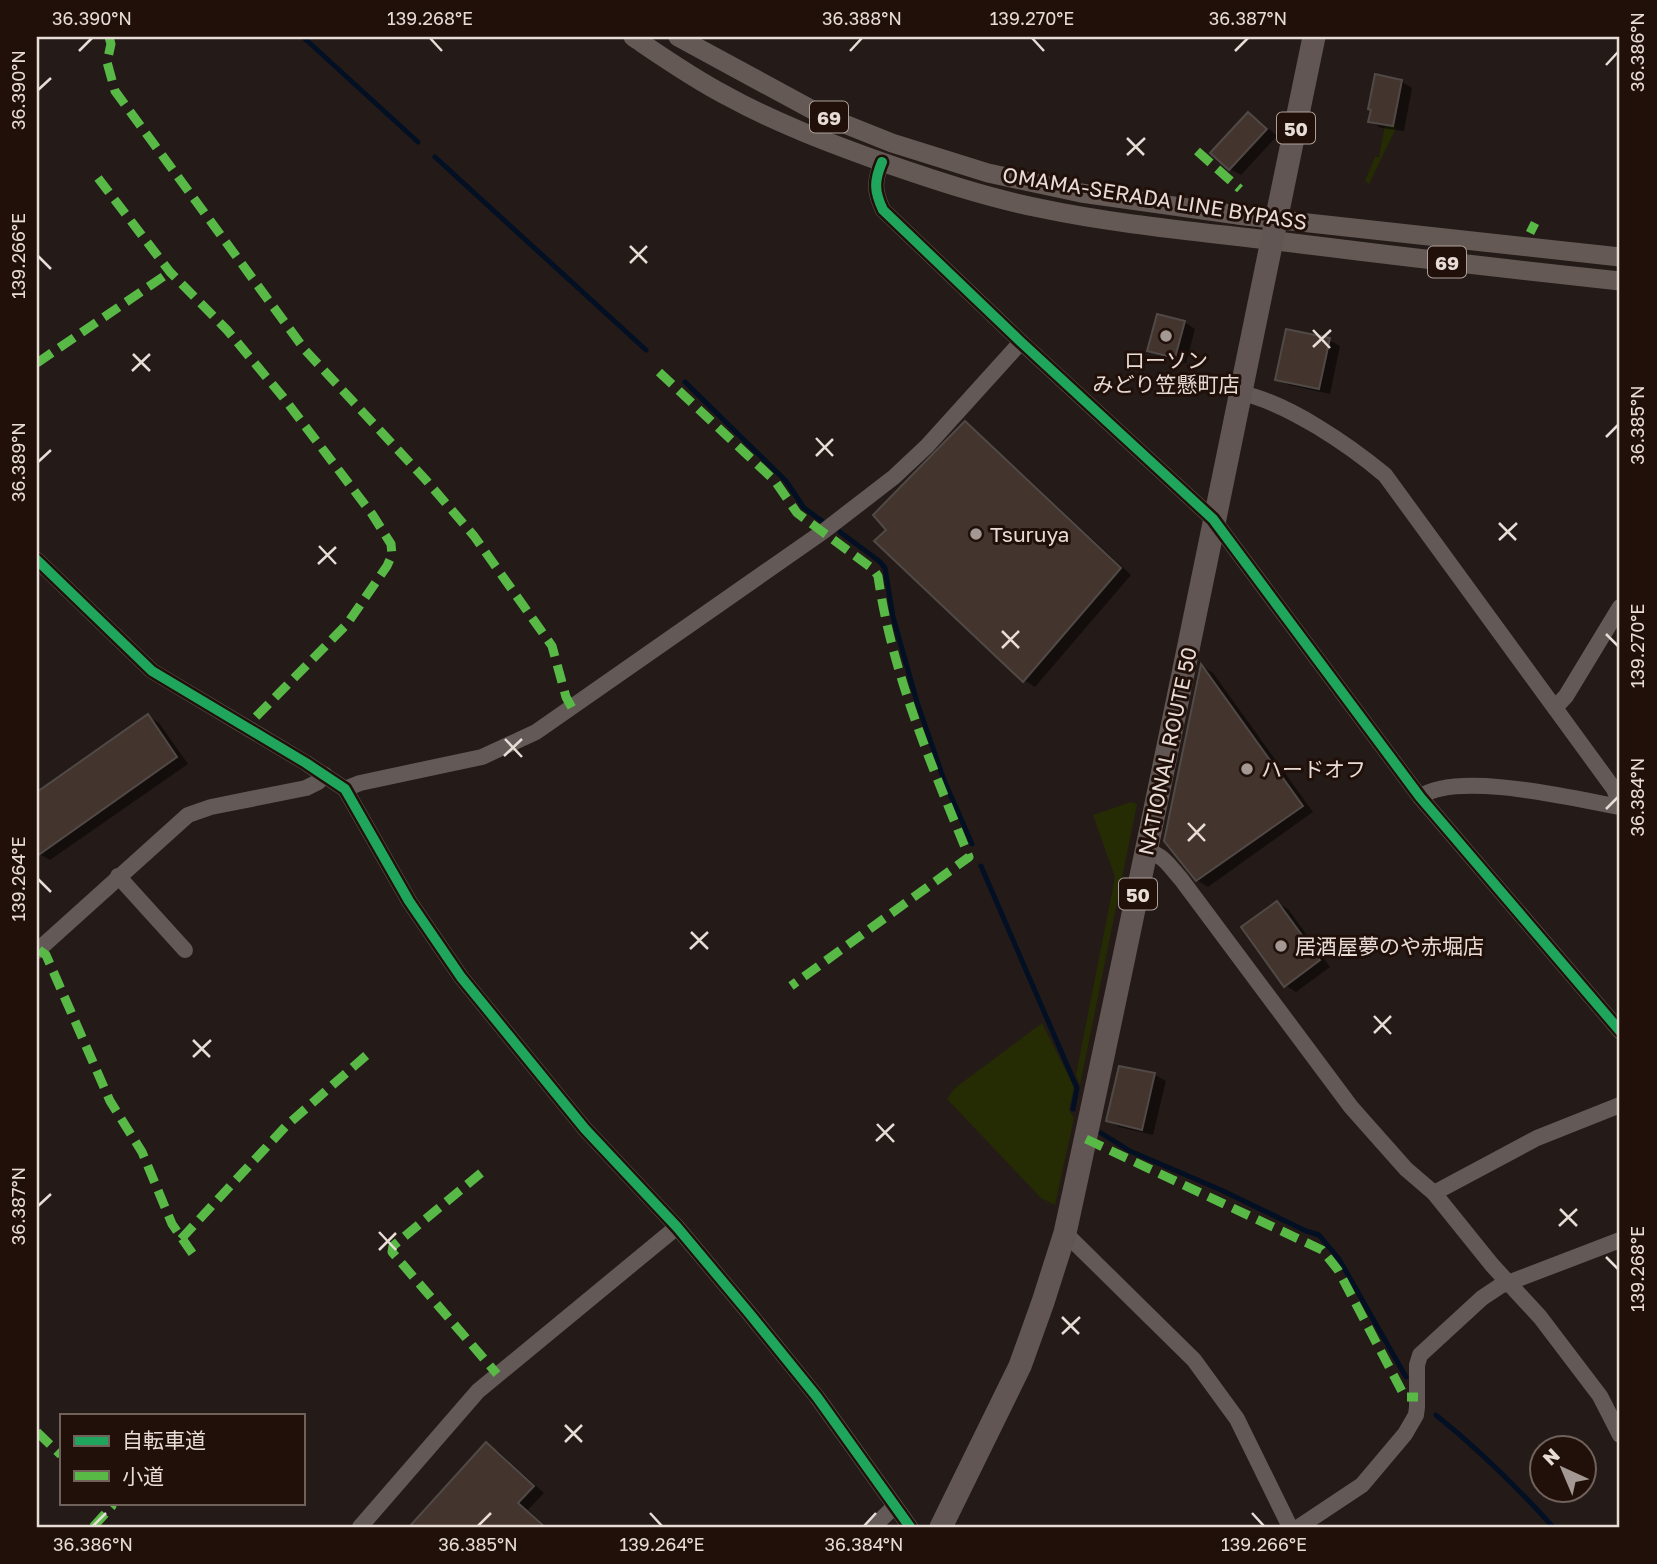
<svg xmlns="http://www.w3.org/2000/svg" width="1657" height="1564" font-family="'Golos Text','Noto Sans JP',sans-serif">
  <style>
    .green { fill: #252b03 }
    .shadow { fill: #0007 }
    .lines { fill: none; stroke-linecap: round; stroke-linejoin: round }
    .stream { stroke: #030f23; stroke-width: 5 }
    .building { fill: #43352e; stroke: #514946; stroke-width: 2 }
    .minor { stroke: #635956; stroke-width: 16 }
    .major { stroke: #655955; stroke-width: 19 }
    .highway { stroke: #615653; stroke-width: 23 }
    .quiet { stroke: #58b947; stroke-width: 9; stroke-dasharray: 18 9; stroke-linecap: butt }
    .cycleway-casing { stroke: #201009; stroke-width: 15 }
    .cycleway { stroke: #20a55d; stroke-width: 10 }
    .ticks { fill: none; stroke: #e8dcd7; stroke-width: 2.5 }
    .poi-dot { fill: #a39894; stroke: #201009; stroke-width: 2.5 }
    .labels { text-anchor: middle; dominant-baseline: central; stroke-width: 6; stroke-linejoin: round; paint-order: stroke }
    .shield { fill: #201009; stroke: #ac9f99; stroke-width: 2 }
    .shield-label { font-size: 19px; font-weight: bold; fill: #e8dcd7 }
    .street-label { font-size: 21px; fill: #e8dcd7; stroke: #201009 }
    .poi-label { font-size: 21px; fill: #e8dcd7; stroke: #201009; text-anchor: start }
    .neatline { fill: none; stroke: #e8dcd7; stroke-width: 2.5 }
    .ticks-label { font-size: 18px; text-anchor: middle; fill: #e8dcd7 }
  </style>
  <rect width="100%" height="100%" fill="#241b18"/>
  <g class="green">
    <polygon points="1385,125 1397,126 1369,184 1365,181 1375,157 1379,157"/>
    <polygon points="1131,802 1137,804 1080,1085 1076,1075 1115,877 1093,815"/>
    <polygon points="1042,1023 1074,1087 1069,1110 1074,1118 1055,1205 1041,1198 947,1099 955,1088"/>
  </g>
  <g class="shadow">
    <polygon points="1401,81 1412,88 1404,131 1381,128 1370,121"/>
    <polygon points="1248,114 1259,120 1277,136 1241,175 1230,169"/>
    <polygon points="1184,322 1195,329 1186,363 1160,356 1149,350"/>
    <polygon points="1329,340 1340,346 1330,394 1289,385 1277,379"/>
    <polygon points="965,423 976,430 1131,575 1035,687 1024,680 889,530"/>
    <polygon points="1203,667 1213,673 1313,812 1208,887 1197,880"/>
    <polygon points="148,716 159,723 188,764 50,860 39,854 37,851 37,794"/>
    <polygon points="1277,903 1288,909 1330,967 1296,992 1285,985"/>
    <polygon points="1155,1075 1166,1081 1153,1135 1119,1127 1108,1120"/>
    <polygon points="487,1445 498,1451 544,1493 528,1510 547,1527 411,1527"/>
  </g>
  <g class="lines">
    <g class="stream">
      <polyline points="303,37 418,142"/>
      <polyline points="435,157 646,350"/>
      <polyline points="685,382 786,481 804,508 822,521"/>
      <polyline points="840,532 879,561 885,568 893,617 917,702 944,780 972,844"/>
      <polyline points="981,866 1077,1088 1073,1109"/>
      <polyline points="1101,1133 1130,1151 1221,1190 1306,1231 1319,1235 1339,1259 1406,1377"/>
      <path d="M1436 1415C1478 1449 1517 1487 1553 1527"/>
    </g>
  </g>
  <g class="building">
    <polygon points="1375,74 1402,80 1393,126 1368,122 1371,110 1368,109"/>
    <polygon points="1248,112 1267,129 1229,170 1210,153"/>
    <polygon points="1157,314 1185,321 1175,358 1147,351"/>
    <polygon points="1286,329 1330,338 1319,389 1275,380"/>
    <polygon points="965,421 1121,568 1023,682 874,541 886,530 873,515"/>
    <polygon points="1201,664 1303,806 1196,881 1164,841"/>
    <polygon points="148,714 177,757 37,856 37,792"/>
    <polygon points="1277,901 1320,960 1284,987 1241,927"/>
    <polygon points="1119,1066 1155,1073 1142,1130 1106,1121"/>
    <polygon points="486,1442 534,1486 518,1503 545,1527 409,1527"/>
  </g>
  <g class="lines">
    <g class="minor">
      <path d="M882 162C874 181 874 191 883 210L1021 342 1213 519 1420 797 1620 1031"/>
      <path d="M1241 393C1288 403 1349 445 1385 475L1614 789 1620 805"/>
      <polyline points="37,560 152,671 306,763 345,789 409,901 461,977 585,1129 677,1227 749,1313 817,1397 910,1527"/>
      <polyline points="1555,708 1566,696 1620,607"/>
      <polyline points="345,789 360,783 482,757 536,732 824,531 894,477 927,446 1021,342"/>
      <path d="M1420 797C1457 770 1575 799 1620 807"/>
      <path d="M1147 851C1164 855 1170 867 1181 879L1351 1107 1406 1169 1434 1193 1492 1265 1540 1317 1600 1396 1620 1435"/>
      <polyline points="118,876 185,950"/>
      <polyline points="37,951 188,815 211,807 306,788 318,782 325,775"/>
      <polyline points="1434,1193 1537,1138 1620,1105"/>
      <polyline points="1065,1233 1194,1360 1237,1419 1290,1527"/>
      <polyline points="360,1527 478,1391 677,1227"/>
      <polyline points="873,1527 895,1506"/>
      <polyline points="1299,1527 1362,1485 1405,1434 1416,1415 1417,1407 1417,1365 1420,1355 1482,1298 1500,1286 1620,1240"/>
    </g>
    <g class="major">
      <path d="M633 37C664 58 694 79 727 96 776 123 829 143 882 162 934 180 985 197 1039 208 1119 225 1203 232 1285 242 1396 256 1508 269 1620 281"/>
      <polyline points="678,37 822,115 892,143 988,173 1081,193 1245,216 1620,257"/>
    </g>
    <path class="highway" d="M941 1527 1020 1366 1043 1302 1065 1233C1152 835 1231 436 1314 37"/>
    <g class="quiet">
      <polyline points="109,37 111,44 107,62 115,91 305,350 425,479 474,536 552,646 566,697 572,708"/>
      <polyline points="1197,151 1240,189"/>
      <polyline points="98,178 170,272 227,330 283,397 372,514 391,544 392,555 387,566 347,624 246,727"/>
      <polyline points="1530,233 1535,223"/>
      <polyline points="37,363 170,272"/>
      <path d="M659 372 775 481 797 513 873 569 878 576C892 674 932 766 969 857L791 986"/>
      <polyline points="39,950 46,955 110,1101 142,1152 172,1224 197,1260"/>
      <polyline points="1086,1139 1322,1250 1338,1270 1405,1397 1418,1397"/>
      <polyline points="481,1173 393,1246 392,1252 497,1374"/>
      <polyline points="181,1239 286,1126 369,1053"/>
      <polyline points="37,1432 61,1455"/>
      <polyline points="93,1527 112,1506 112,1503"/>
    </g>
    <g class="cycleway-casing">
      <g id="cycleway">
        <path d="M882 162C874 181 874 191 883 210L1021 342 1213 519 1420 797 1620 1031"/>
        <polyline points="37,560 152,671 306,763 345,789 409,901 461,977 585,1129 677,1227 749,1313 817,1397 910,1527"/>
      </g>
    </g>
    <use href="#cycleway" class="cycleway"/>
  </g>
  <path class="ticks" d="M430 38 442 51M1032 38 1044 51M79 51 92 38M850 51 862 38M1235 51 1248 38M1606 65 1618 52M38 90 51 78M1127 138 1144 155M1127 155 1145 138M630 246 647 263M38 256 51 269M630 263 647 246M1313 330 1330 348M1313 347 1331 330M133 354 150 371M132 371 150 354M1606 437 1618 425M816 438 833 456M816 456 833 439M38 462 51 450M1499 523 1516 540M1499 540 1517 523M319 546 336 564M318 564 336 547M1002 631 1019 648M1606 634 1618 646M1002 648 1019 631M505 739 522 757M504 756 522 739M1606 809 1618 797M1188 823 1205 841M1188 841 1205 824M38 879 51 892M691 932 708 949M690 949 708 932M1374 1016 1391 1034M1374 1033 1391 1016M193 1040 210 1057M193 1057 211 1040M877 1124 894 1142M876 1141 894 1124M38 1206 51 1194M1560 1209 1577 1226M1559 1226 1577 1209M379 1232 396 1250M379 1250 396 1233M1606 1257 1618 1269M1062 1317 1079 1334M1062 1334 1080 1317M565 1425 582 1442M565 1442 582 1425M650 1513 662 1526M1252 1513 1264 1526M93 1526 106 1513M478 1526 491 1513M864 1526 876 1513"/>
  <g class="poi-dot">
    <circle cx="1166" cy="336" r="7"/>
    <circle cx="976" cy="534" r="7"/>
    <circle cx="1247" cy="769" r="7"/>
    <circle cx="1281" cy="946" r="7"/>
  </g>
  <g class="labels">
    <g class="shield">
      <rect x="810" y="101.5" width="38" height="31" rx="5"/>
      <rect x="1277" y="112.5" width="38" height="31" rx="5"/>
      <rect x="1428" y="246.5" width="38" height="31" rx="5"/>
      <rect x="1119" y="878.5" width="38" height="31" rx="5"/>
    </g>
    <g class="shield-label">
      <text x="829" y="117">69</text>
      <text x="1296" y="128">50</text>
      <text x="1447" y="262">69</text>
      <text x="1138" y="894">50</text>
    </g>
    <g class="street-label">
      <text transform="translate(1155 198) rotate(9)">OMAMA-SERADA LINE BYPASS</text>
      <text transform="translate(1167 751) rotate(-78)">NATIONAL ROUTE 50</text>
    </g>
    <g class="poi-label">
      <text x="1166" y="360" text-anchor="middle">ローソン<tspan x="1166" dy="24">みどり笠懸町店</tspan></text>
      <text x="990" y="534">Tsuruya</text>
      <text x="1261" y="769">ハードオフ</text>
      <text x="1295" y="946">居酒屋夢のや赤堀店</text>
    </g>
  </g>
  <rect width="1657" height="1564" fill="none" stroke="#201009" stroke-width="77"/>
  <rect x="60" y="1414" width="245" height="91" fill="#201009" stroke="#70625b" stroke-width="2"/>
  <rect x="74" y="1436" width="35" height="10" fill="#20a55d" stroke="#70625b" stroke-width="2"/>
  <text x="122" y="1448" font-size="21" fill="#e8dcd7">自転車道</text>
  <rect x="74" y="1471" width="35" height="10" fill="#58b947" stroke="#70625b" stroke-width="2"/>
  <text x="122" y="1484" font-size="21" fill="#e8dcd7">小道</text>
  <g transform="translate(1563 1469) rotate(316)"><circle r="33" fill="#201009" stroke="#70625b" stroke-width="2"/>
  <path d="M0-5L12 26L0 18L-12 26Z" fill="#a39894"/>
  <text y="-10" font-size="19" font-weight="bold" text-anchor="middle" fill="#e8dcd7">N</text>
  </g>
  <rect x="38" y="38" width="1580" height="1488" class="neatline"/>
  <g class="ticks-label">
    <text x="92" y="25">36.390°N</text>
    <text x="430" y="25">139.268°E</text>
    <text x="862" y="25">36.388°N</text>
    <text x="1032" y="25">139.270°E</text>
    <text x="1248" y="25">36.387°N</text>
    <text transform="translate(1638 52) rotate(-90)" y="6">36.386°N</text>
    <text transform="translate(19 90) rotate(-90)" y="6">36.390°N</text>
    <text transform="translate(19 256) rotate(-90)" y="6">139.266°E</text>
    <text transform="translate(1638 425) rotate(-90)" y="6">36.385°N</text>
    <text transform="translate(19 462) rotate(-90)" y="6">36.389°N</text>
    <text transform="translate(1638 646) rotate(-90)" y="6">139.270°E</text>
    <text transform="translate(1638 797) rotate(-90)" y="6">36.384°N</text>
    <text transform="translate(19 879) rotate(-90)" y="6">139.264°E</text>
    <text transform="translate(19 1206) rotate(-90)" y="6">36.387°N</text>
    <text transform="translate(1638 1269) rotate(-90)" y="6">139.268°E</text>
    <text x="93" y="1551">36.386°N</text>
    <text x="478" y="1551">36.385°N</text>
    <text x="662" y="1551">139.264°E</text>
    <text x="864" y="1551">36.384°N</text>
    <text x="1264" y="1551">139.266°E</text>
  </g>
</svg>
